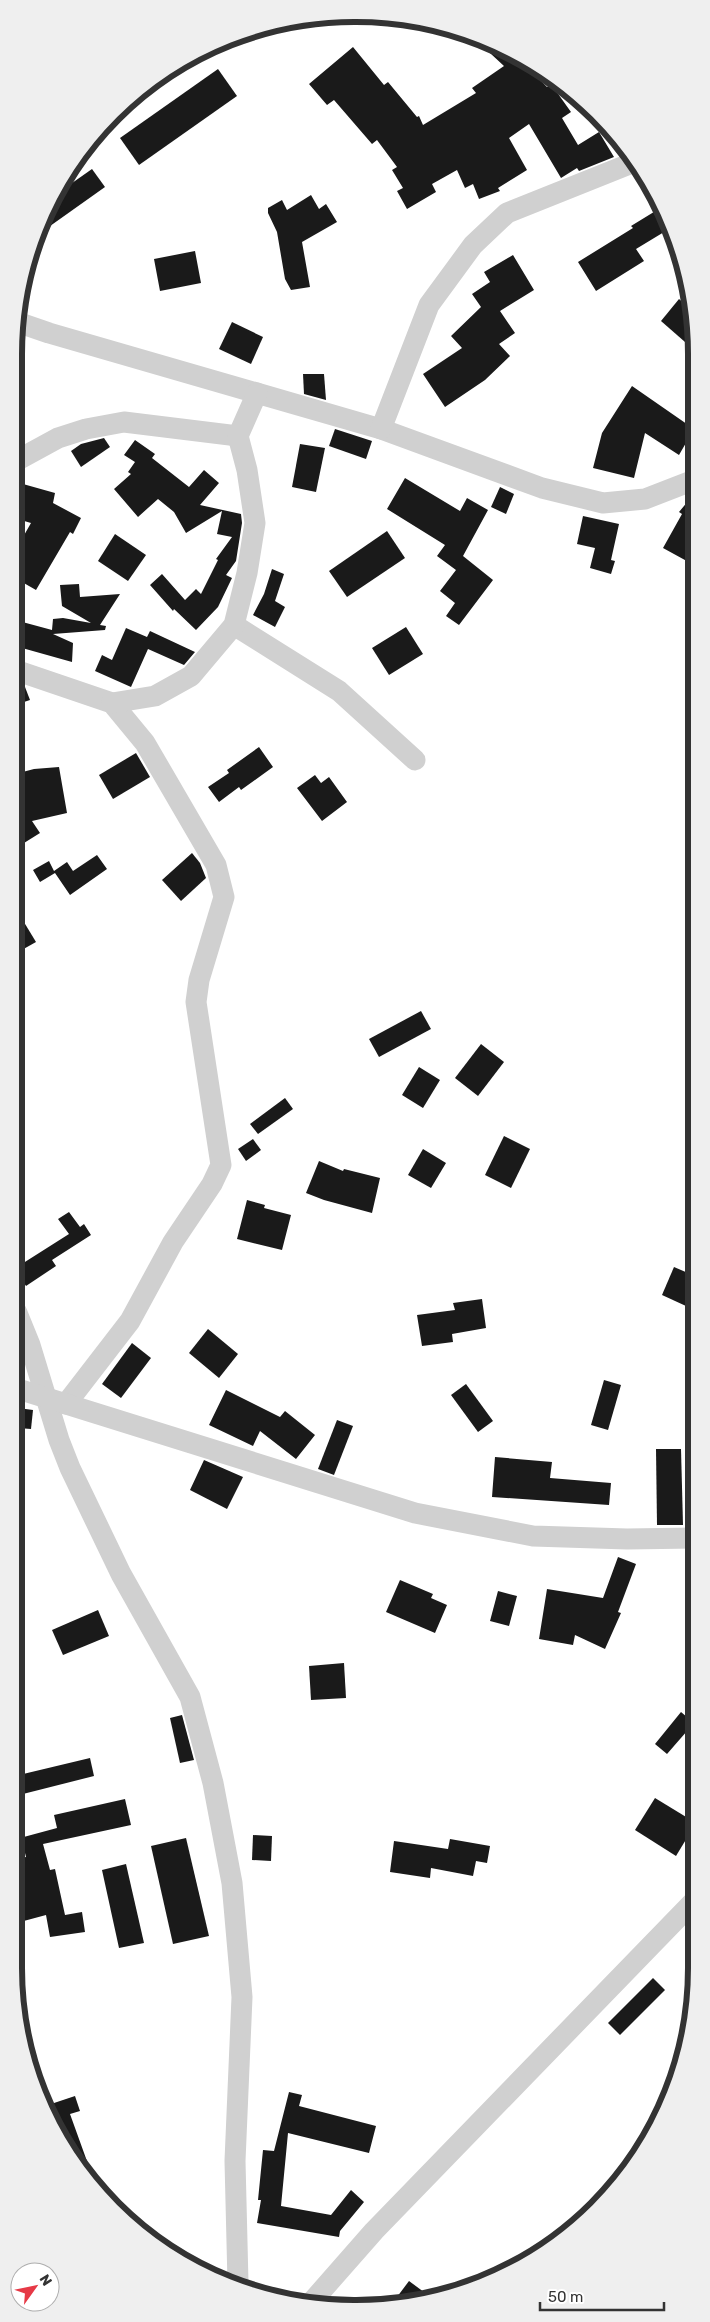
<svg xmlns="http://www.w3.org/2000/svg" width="710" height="2322" font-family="Rubik,sans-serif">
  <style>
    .building { fill: #1a1a1a }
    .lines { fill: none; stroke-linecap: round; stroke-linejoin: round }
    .minor { stroke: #d0d0d0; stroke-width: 21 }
    .rim { fill: none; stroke: #333; stroke-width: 6 }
  </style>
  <rect width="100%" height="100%" fill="#fff"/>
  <g class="building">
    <polygon points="477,41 528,61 524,64 547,87 551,84 571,112 562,118 578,145 599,132 614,157 579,171 577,168 561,178 529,124 509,138 527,170 498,188 500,191 479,199 473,184 465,188 457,170 432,184 436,192 407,209 397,191 403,188 392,170 397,167 377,140 372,144 334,100 327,105 309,84 353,47 384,85 388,82 417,117 419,116 423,125 476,93 472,88 504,66"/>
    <polygon points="218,69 237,96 139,165 120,138"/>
    <polygon points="92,169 105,187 36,236 40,224 55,195"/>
    <polygon points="311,195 319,209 326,204 337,222 302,242 310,287 291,290 285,279 277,232 268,213 268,208 282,200 287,210"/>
    <polygon points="662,207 669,229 636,249 644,261 596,291 578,262 633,228 631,226"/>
    <polygon points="195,251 201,283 160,291 154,259"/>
    <polygon points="513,255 534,290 500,311 515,333 499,344 510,356 485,380 445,407 423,374 462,348 451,336 481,307 472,294 490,282 484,272"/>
    <polygon points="679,299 693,311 693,349 661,321"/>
    <polygon points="232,322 263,337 251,364 219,349"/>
    <polygon points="303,374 324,374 326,400 304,394"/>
    <polygon points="632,386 694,429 679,455 645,433 634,478 593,468 602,433"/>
    <polygon points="335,429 372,441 366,459 329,446"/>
    <polygon points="104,438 110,447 81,467 71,451 81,444"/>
    <polygon points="135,440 155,454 152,458 189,487 204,470 219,483 200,505 241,514 242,523 236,561 226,575 232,578 218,607 196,630 174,609 173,611 150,585 162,574 185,600 196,589 201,594 218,560 216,559 232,537 217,534 222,511 186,533 174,512 158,499 138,517 114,489 131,474 128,472 135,462 124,455"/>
    <polygon points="300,444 325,448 316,492 292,487"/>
    <polygon points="405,478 460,511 467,498 488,510 463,556 493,580 459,625 446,616 455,603 440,591 456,570 437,556 445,545 387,509"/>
    <polygon points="23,484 55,493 53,503 81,518 73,534 70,532 36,590 15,578 15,551 31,523 14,518"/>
    <polygon points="500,487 514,494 506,514 491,507"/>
    <polygon points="694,494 694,565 663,548 682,514 679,512"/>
    <polygon points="583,516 619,524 611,560 615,561 611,574 590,568 595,548 577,544"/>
    <polygon points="387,531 405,558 347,597 329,571"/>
    <polygon points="115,534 146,555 128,581 98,561"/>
    <polygon points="272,569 284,574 275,601 285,607 275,627 253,615 264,594"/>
    <polygon points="79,584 80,597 120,594 100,625 106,626 105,630 53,634 73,643 72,662 15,646 15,620 52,630 53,619 63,618 91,623 62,606 60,585"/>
    <polygon points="406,627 423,654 389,675 372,648"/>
    <polygon points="126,628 147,637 150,631 195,652 184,665 148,649 131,687 95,671 102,655 112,660"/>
    <polygon points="15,683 25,687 30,700 15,705"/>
    <polygon points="259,747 273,767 241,790 239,787 219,802 208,787 229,773 227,770"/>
    <polygon points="136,753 150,777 113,799 99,775"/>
    <polygon points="59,767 67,813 32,821 40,833 24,843 20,836 16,839 15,774 34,769"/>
    <polygon points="315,775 321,783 329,777 347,802 322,821 297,788"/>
    <polygon points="192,853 200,863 206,878 181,901 162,880"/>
    <polygon points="97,855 107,869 70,895 55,873 40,882 33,870 49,861 54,871 67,862 73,871"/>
    <polygon points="16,909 36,942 20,951 16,943"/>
    <polygon points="421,1011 431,1029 379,1057 369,1039"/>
    <polygon points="481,1044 504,1062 478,1096 455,1078"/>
    <polygon points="419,1067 440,1080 423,1108 402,1095"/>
    <polygon points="285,1098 293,1109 258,1134 250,1124"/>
    <polygon points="504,1136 530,1149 511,1188 485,1175"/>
    <polygon points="253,1139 261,1150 246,1161 238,1149"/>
    <polygon points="423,1149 446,1163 431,1188 408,1175"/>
    <polygon points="319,1161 343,1171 344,1169 380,1178 372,1213 324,1200 306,1193"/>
    <polygon points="247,1200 265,1205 264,1208 291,1215 282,1250 237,1239"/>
    <polygon points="69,1212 80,1227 84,1224 91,1235 52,1260 56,1266 26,1286 17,1273 17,1267 69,1234 58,1219"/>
    <polygon points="674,1267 695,1276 695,1286 686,1306 662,1295"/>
    <polygon points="482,1299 486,1328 452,1334 453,1342 422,1346 417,1315 455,1310 453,1303"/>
    <polygon points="208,1329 238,1354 219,1378 189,1353"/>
    <polygon points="132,1343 151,1358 121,1398 102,1384"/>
    <polygon points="604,1380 621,1385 608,1430 591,1425"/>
    <polygon points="466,1384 493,1421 478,1432 451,1395"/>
    <polygon points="226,1390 280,1417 285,1411 315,1435 296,1459 260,1431 253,1446 209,1425"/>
    <polygon points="18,1408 33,1410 31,1429 18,1428"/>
    <polygon points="337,1420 353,1426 334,1475 318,1469"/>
    <polygon points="656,1449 681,1449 683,1525 657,1525"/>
    <polygon points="495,1457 552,1462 550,1478 611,1483 609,1505 492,1497"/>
    <polygon points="204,1460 243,1477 227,1509 190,1490"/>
    <polygon points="618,1557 636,1564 618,1612 621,1613 605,1649 575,1635 573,1645 539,1639 547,1589 603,1598"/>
    <polygon points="400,1580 433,1594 431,1598 447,1605 435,1633 386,1612"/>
    <polygon points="498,1591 517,1596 509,1626 490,1621"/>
    <polygon points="98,1610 109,1636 63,1655 52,1630"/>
    <polygon points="344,1663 346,1698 311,1700 309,1666"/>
    <polygon points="681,1712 694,1723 667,1754 655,1744"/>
    <polygon points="182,1715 194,1760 180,1763 170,1718"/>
    <polygon points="90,1758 94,1776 19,1795 19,1775"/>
    <polygon points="655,1798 696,1823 676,1856 635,1830"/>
    <polygon points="125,1799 131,1825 43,1844 50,1870 55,1869 65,1915 82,1912 85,1932 50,1937 46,1915 20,1922 20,1858 26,1857 24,1849 20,1850 20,1838 57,1828 54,1815"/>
    <polygon points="253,1835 272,1836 271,1861 252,1860"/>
    <polygon points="186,1838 209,1936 173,1944 151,1846"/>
    <polygon points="450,1839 490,1846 487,1863 476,1861 473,1876 431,1868 430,1878 390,1872 394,1841 448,1849"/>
    <polygon points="126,1864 144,1943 119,1948 102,1870"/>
    <polygon points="653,1978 665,1990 620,2035 608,2023"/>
    <polygon points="289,2092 302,2095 299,2106 376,2126 369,2153 288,2133 281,2206 331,2215 351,2190 364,2202 340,2231 339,2237 257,2223 261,2200 258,2200 263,2150 274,2151"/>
    <polygon points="75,2096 80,2111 70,2114 88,2164 83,2166 48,2111 48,2105"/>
    <polygon points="409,2281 432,2298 391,2305"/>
  </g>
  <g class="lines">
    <g class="minor">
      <polyline points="17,322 49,333 381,429 542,488 603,503 645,499 694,480"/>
      <polyline points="381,429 429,305 473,245 507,213 632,163"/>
      <polyline points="14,462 58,438 86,429 124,422 238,436"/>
      <polyline points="234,625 339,691 415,760"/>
      <polyline points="15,670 112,703 145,743 216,865 224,897 199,980 196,1002 221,1165 212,1184 173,1242 130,1321 66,1404"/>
      <polyline points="112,703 155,696 191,676 234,625 247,573 255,523 247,470 238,436 257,393"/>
      <polyline points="17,1313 30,1345 59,1440 70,1468 121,1574 190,1697 213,1783 232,1883 242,1997 235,2161 238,2283"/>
      <polyline points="18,1389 415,1513 533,1536 627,1539 695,1538"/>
      <polyline points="309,2305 374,2231 696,1899"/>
    </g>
  </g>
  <path d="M0 0H710V2322H0ZM354 22H356A332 332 0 0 1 688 354V1968A332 332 0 0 1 356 2300H354A332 332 0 0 1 22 1968V354A332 332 0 0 1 354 22Z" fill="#efefef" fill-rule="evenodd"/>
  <path class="rim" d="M354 22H356A332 332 0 0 1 688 354V1968A332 332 0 0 1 356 2300H354A332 332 0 0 1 22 1968V354A332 332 0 0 1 354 22Z"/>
  <g transform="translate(35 2287) rotate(57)"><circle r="24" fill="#ffffff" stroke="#adadad"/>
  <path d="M0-4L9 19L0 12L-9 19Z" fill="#e63946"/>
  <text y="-8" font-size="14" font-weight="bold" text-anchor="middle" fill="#333333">N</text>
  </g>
  <path d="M540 2302v8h124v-8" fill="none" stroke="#333333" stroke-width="2.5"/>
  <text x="548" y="2302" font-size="15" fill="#333333" stroke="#ffffff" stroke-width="4" paint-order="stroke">50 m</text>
</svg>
